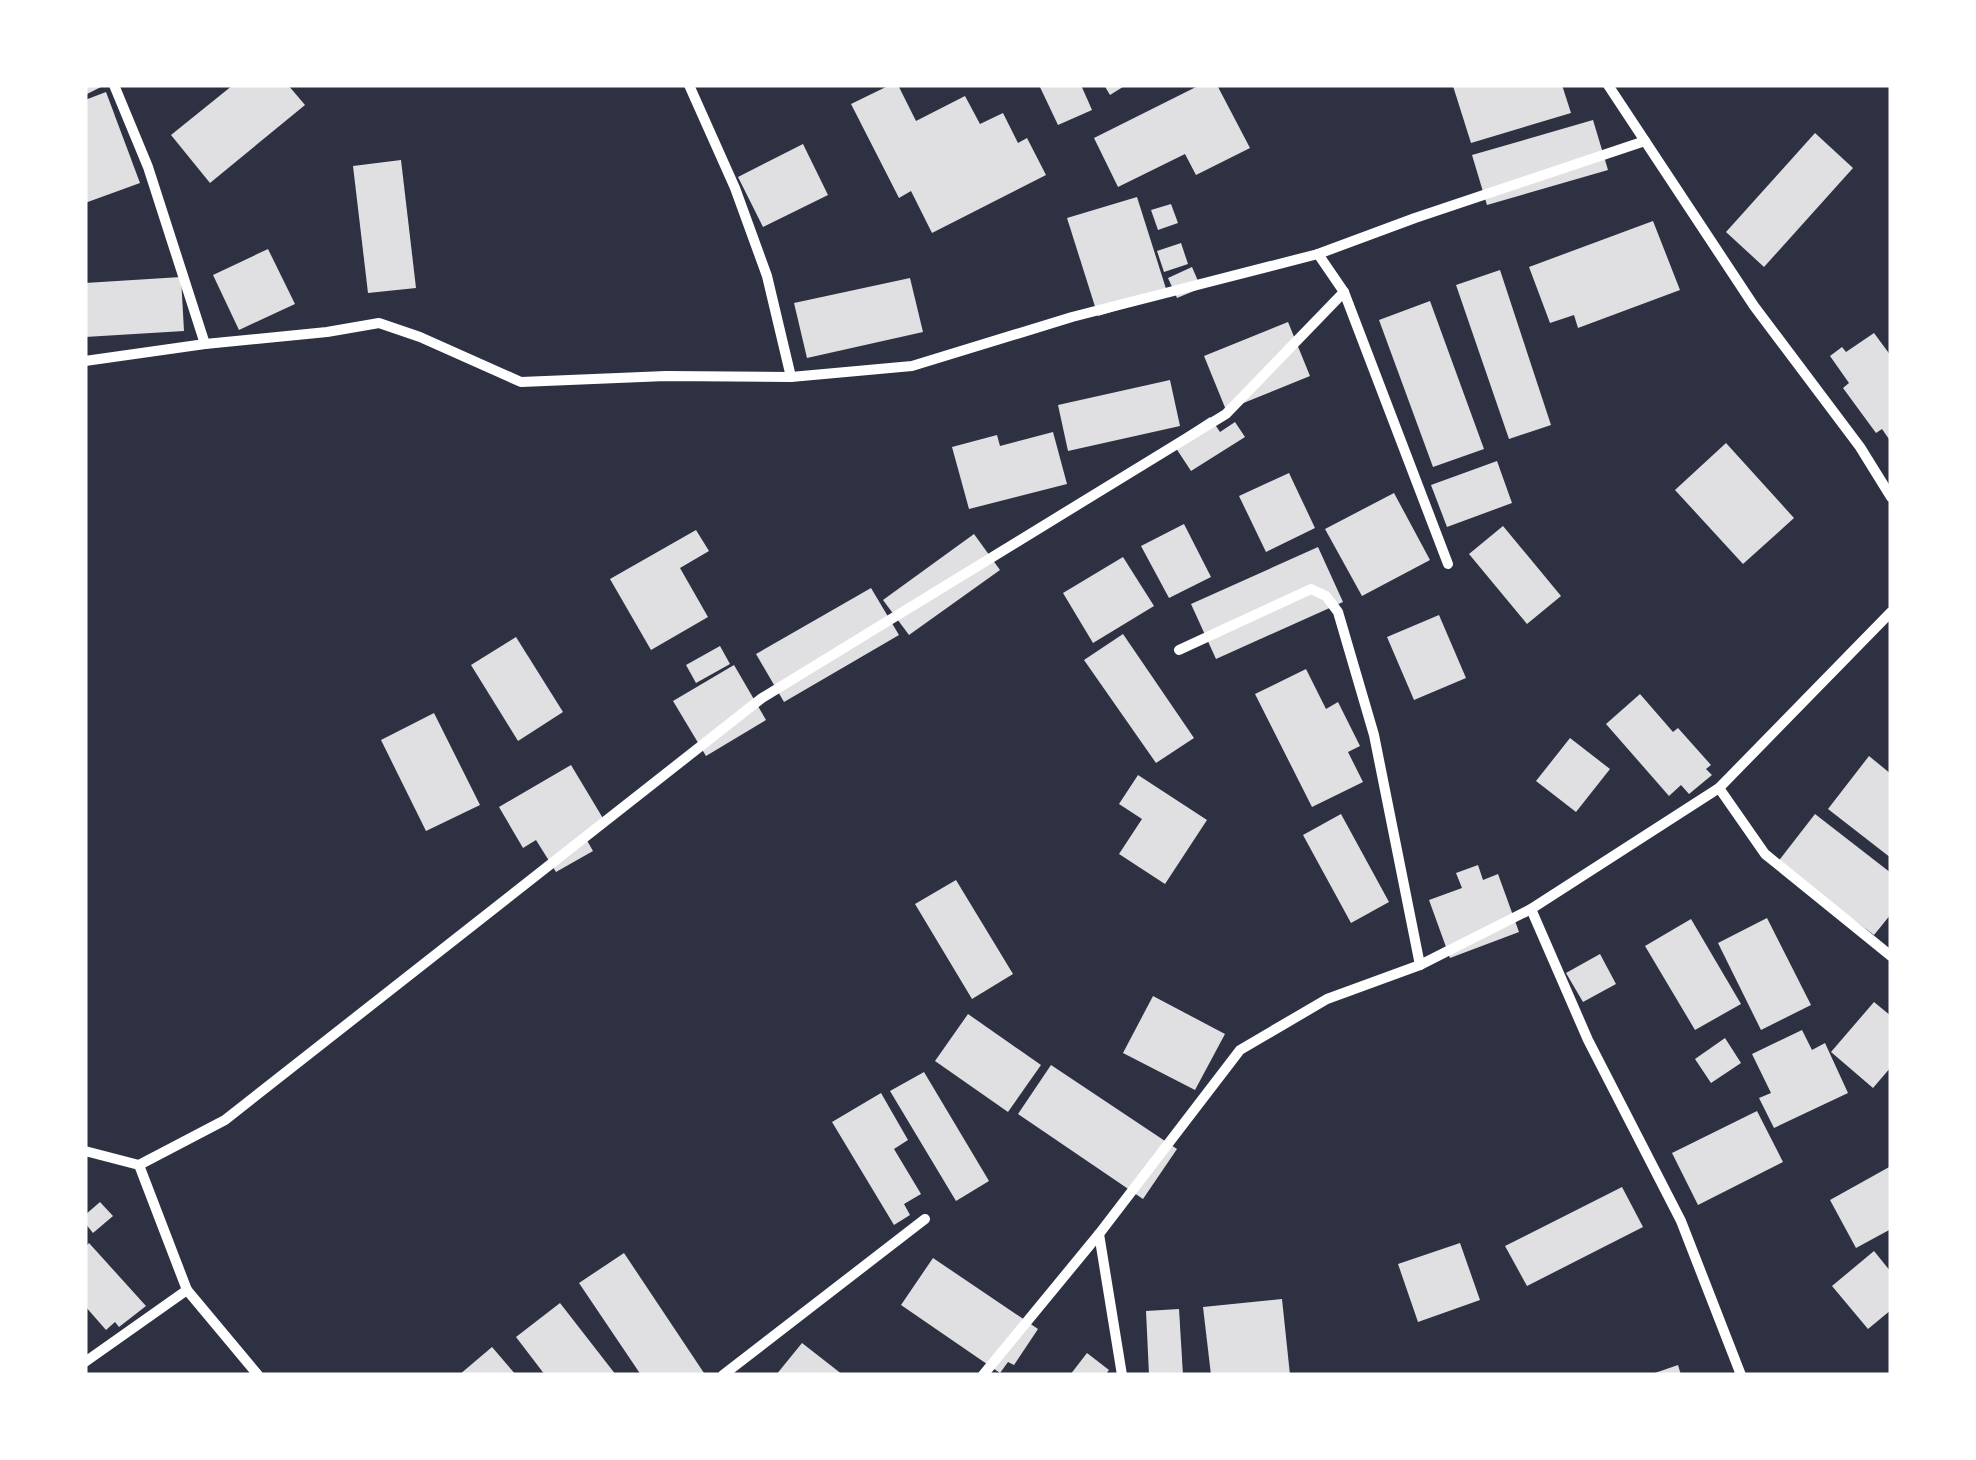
<svg xmlns="http://www.w3.org/2000/svg" width="1976" height="1460" font-family="'Work Sans',sans-serif">
  <style>
    .building { fill: #e0e0e3 }
    .lines { fill: none; stroke-linecap: round; stroke-linejoin: round }
    .minor { stroke: #fff; stroke-width: 10 }
  </style>
  <rect width="100%" height="100%" fill="#2d3142"/>
  <g class="building">
    <polygon points="85,85 105,85 85,95"/>
    <polygon points="233,85 288,85 305,105 210,183 171,135"/>
    <polygon points="890,85 898,85 916,121 965,96 980,124 1003,113 1018,143 1027,138 1046,175 932,233 911,191 899,198 851,104"/>
    <polygon points="1039,85 1081,85 1092,110 1058,125"/>
    <polygon points="1104,85 1126,85 1110,95"/>
    <polygon points="1200,85 1217,85 1250,148 1196,175 1185,154 1118,187 1094,138"/>
    <polygon points="1458,85 1562,85 1571,113 1471,143 1453,86"/>
    <polygon points="106,92 140,183 85,203 85,100"/>
    <polygon points="1593,120 1608,170 1487,205 1472,155"/>
    <polygon points="1815,133 1853,168 1764,267 1726,232"/>
    <polygon points="803,144 828,195 763,227 738,177"/>
    <polygon points="401,160 416,288 368,293 353,166"/>
    <polygon points="1137,197 1168,295 1098,316 1067,218"/>
    <polygon points="1171,204 1178,223 1158,230 1151,210"/>
    <polygon points="1653,221 1680,290 1578,328 1574,315 1550,323 1529,267"/>
    <polygon points="1181,243 1188,264 1164,272 1157,251"/>
    <polygon points="268,249 295,304 239,330 213,275"/>
    <polygon points="1192,267 1201,288 1177,298 1168,278"/>
    <polygon points="1500,270 1551,425 1509,439 1456,285"/>
    <polygon points="181,277 184,331 85,337 85,283"/>
    <polygon points="910,278 923,332 807,358 794,303"/>
    <polygon points="1430,301 1484,449 1433,467 1379,320"/>
    <polygon points="1288,322 1310,376 1226,410 1204,356"/>
    <polygon points="1874,333 1891,356 1891,442 1882,429 1876,433 1843,388 1849,383 1830,356 1842,347 1846,352"/>
    <polygon points="1170,380 1180,426 1068,451 1058,405"/>
    <polygon points="1210,417 1220,432 1235,422 1245,437 1191,471 1172,442"/>
    <polygon points="1053,432 1067,484 969,509 952,447 997,435 1000,446"/>
    <polygon points="1726,443 1794,518 1743,564 1675,490"/>
    <polygon points="1497,461 1512,503 1447,527 1431,485"/>
    <polygon points="1289,473 1315,528 1266,552 1239,496"/>
    <polygon points="1394,493 1430,560 1362,596 1325,529"/>
    <polygon points="1184,524 1211,577 1169,598 1141,546"/>
    <polygon points="1503,526 1561,596 1527,624 1469,554"/>
    <polygon points="696,530 709,551 680,568 708,617 651,650 610,579"/>
    <polygon points="974,534 1000,570 909,635 883,600"/>
    <polygon points="1318,547 1343,602 1216,659 1191,604"/>
    <polygon points="1123,557 1154,606 1093,643 1063,593"/>
    <polygon points="871,588 899,635 784,702 756,654"/>
    <polygon points="1439,615 1466,678 1414,700 1387,637"/>
    <polygon points="1123,634 1194,738 1156,763 1084,660"/>
    <polygon points="516,637 563,712 518,741 471,665"/>
    <polygon points="720,646 730,664 696,683 686,665"/>
    <polygon points="734,665 766,720 706,756 673,701"/>
    <polygon points="1306,669 1326,709 1338,702 1360,746 1348,752 1363,782 1312,807 1255,694"/>
    <polygon points="1640,694 1673,732 1678,728 1711,765 1706,769 1712,775 1689,794 1681,785 1669,796 1606,724"/>
    <polygon points="434,713 480,805 426,831 381,740"/>
    <polygon points="1570,738 1610,769 1576,812 1536,781"/>
    <polygon points="1869,756 1891,774 1891,858 1828,809"/>
    <polygon points="571,765 607,825 585,837 593,851 556,872 536,840 523,848 499,807"/>
    <polygon points="1138,775 1207,820 1165,884 1119,854 1142,819 1119,804"/>
    <polygon points="1341,814 1389,902 1351,923 1303,835"/>
    <polygon points="1815,814 1891,873 1891,914 1874,935 1777,863"/>
    <polygon points="1478,865 1483,880 1498,874 1519,932 1450,958 1429,900 1462,888 1456,873"/>
    <polygon points="956,880 1013,974 972,999 915,904"/>
    <polygon points="1767,918 1811,1005 1761,1030 1718,943"/>
    <polygon points="1691,919 1741,1004 1695,1030 1645,946"/>
    <polygon points="1600,954 1616,984 1583,1002 1566,973"/>
    <polygon points="1153,996 1225,1034 1195,1090 1123,1053"/>
    <polygon points="1874,1002 1891,1016 1891,1067 1873,1088 1831,1052"/>
    <polygon points="968,1014 1041,1065 1008,1112 935,1061"/>
    <polygon points="1802,1030 1812,1050 1825,1043 1848,1093 1774,1128 1759,1098 1771,1093 1752,1054"/>
    <polygon points="1725,1038 1741,1063 1711,1083 1695,1059"/>
    <polygon points="1051,1065 1177,1149 1143,1199 1018,1114"/>
    <polygon points="924,1072 989,1181 956,1201 890,1091"/>
    <polygon points="881,1093 908,1140 894,1149 921,1194 904,1204 910,1215 894,1225 832,1122"/>
    <polygon points="1757,1111 1783,1162 1698,1205 1672,1153"/>
    <polygon points="1891,1166 1891,1229 1856,1248 1830,1200"/>
    <polygon points="1622,1187 1643,1227 1527,1286 1505,1246"/>
    <polygon points="100,1202 113,1216 93,1233 85,1223 85,1215"/>
    <polygon points="89,1243 146,1306 119,1327 115,1322 106,1330 85,1306 85,1247"/>
    <polygon points="1460,1243 1480,1300 1418,1322 1398,1264"/>
    <polygon points="1874,1251 1891,1272 1891,1310 1868,1329 1832,1286"/>
    <polygon points="624,1253 704,1373 701,1375 641,1375 579,1283"/>
    <polygon points="933,1258 1038,1329 1014,1365 1008,1362 1000,1373 901,1305"/>
    <polygon points="1282,1299 1290,1375 1211,1375 1203,1307"/>
    <polygon points="560,1303 616,1375 545,1375 516,1337"/>
    <polygon points="1179,1309 1183,1375 1149,1375 1146,1311"/>
    <polygon points="802,1343 843,1375 776,1375"/>
    <polygon points="492,1347 516,1375 459,1375"/>
    <polygon points="1087,1353 1109,1370 1105,1375 1070,1375"/>
    <polygon points="1678,1365 1681,1375 1652,1375 1652,1374"/>
  </g>
  <g class="lines">
    <g class="minor">
      <polyline points="114,85 148,167 205,344"/>
      <polyline points="689,85 735,188 767,276 791,377"/>
      <polyline points="1608,85 1754,306 1860,447 1891,497"/>
      <polyline points="1344,292 1448,564"/>
      <polyline points="85,361 205,344 327,332 379,323 420,337 521,382 666,376 791,377 912,366 1072,317 1318,254 1415,218 1645,141"/>
      <polyline points="1179,650 1311,589 1326,596 1338,612 1374,735 1420,965"/>
      <polyline points="1719,788 1765,854 1891,956"/>
      <polyline points="1531,909 1588,1040 1681,1221 1741,1375"/>
      <polyline points="85,1151 139,1165 225,1120 762,698 1226,414 1344,292 1318,254"/>
      <polyline points="139,1165 187,1290 258,1375"/>
      <polyline points="1099,1234 1122,1375"/>
      <polyline points="85,1362 187,1290"/>
      <polyline points="723,1375 925,1219"/>
      <polyline points="983,1375 1099,1234 1240,1050 1327,999 1420,965 1531,909 1719,788 1891,612"/>
    </g>
  </g>
  <rect width="1976" height="1460" fill="none" stroke="#ffffff" stroke-width="175"/>
</svg>
